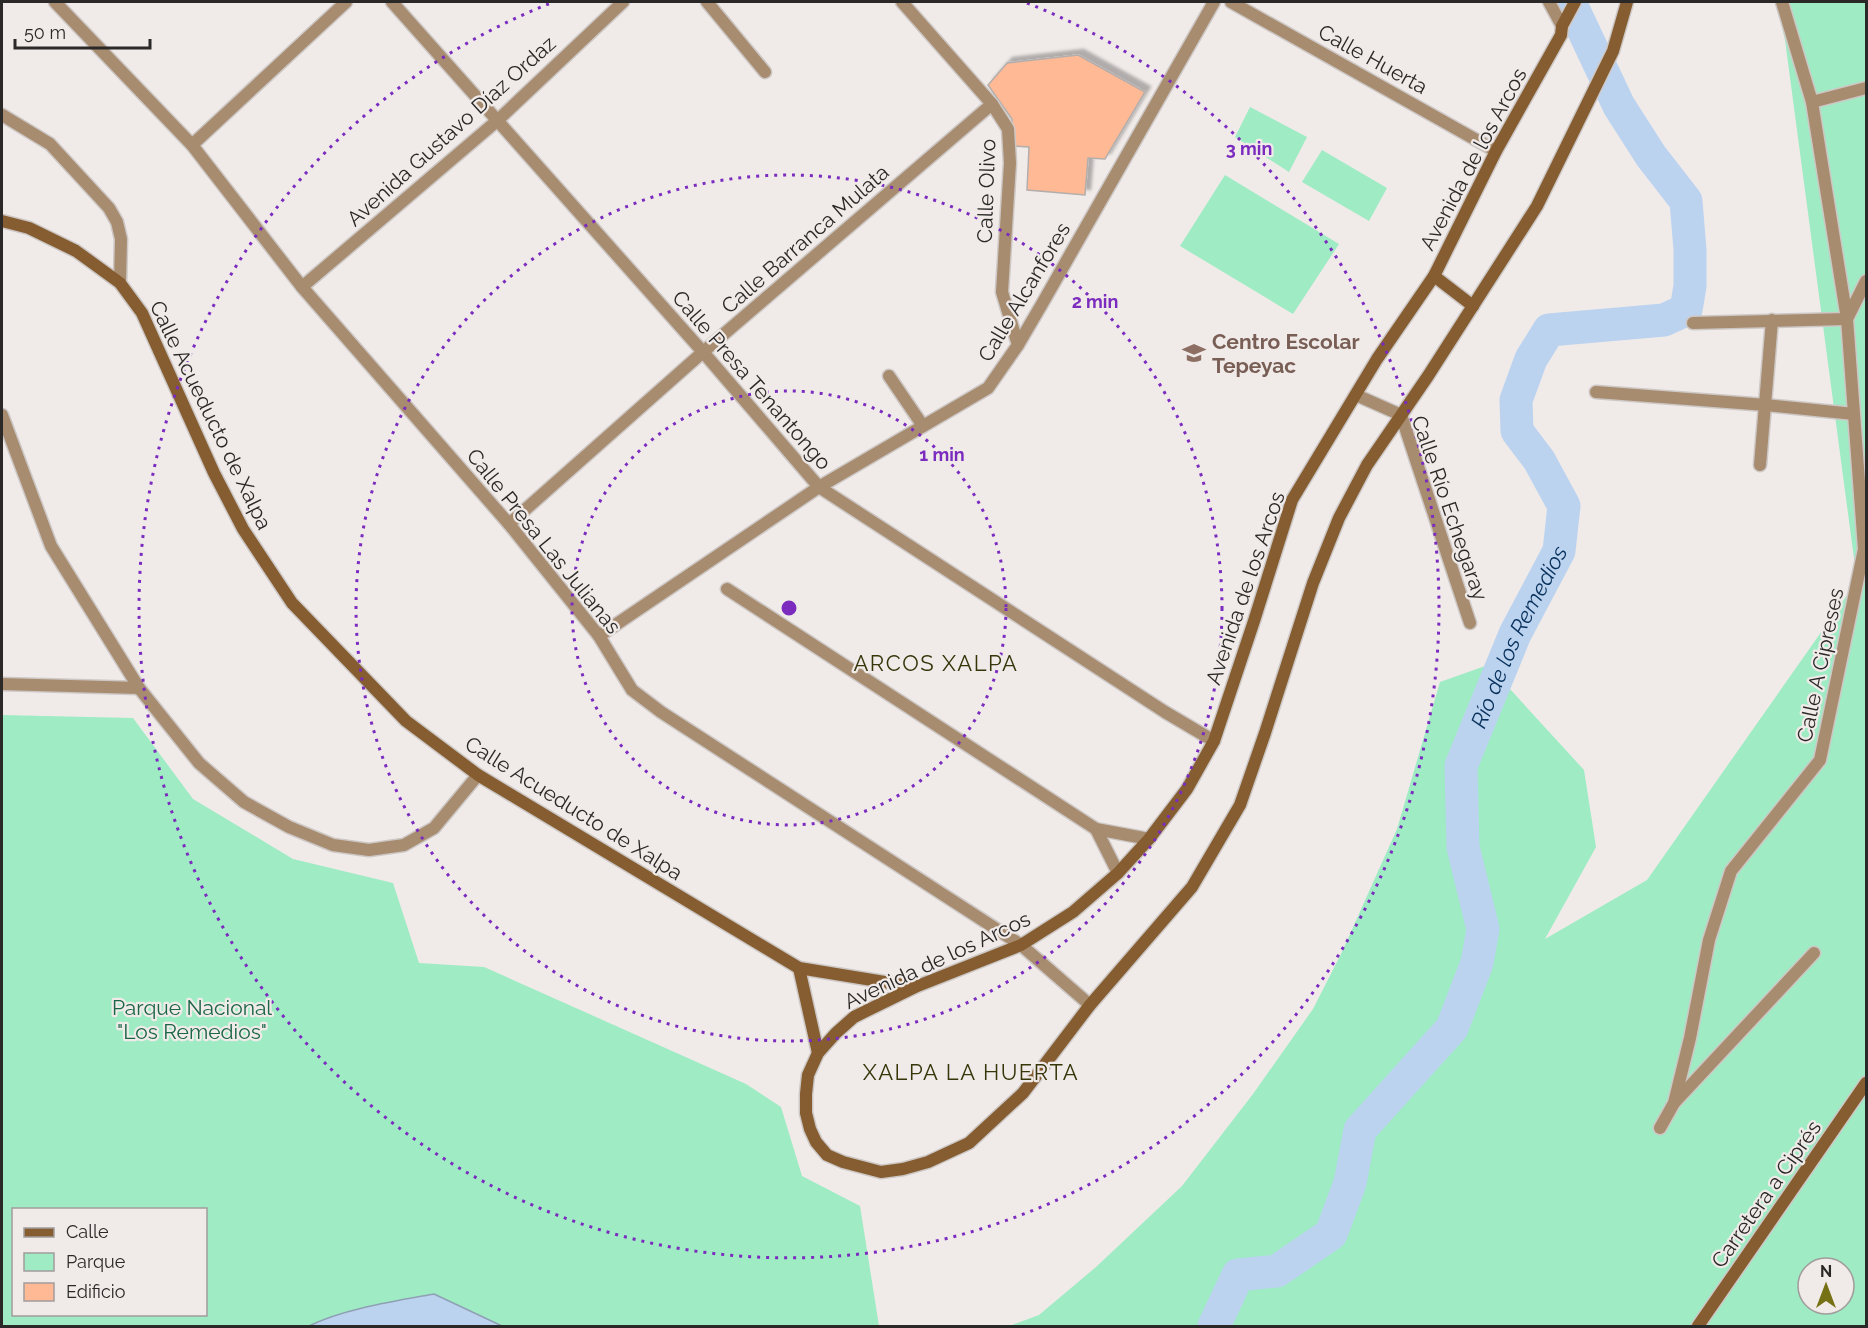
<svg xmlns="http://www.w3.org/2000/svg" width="1868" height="1328" font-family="Raleway,sans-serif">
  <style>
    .green { fill: #9eebc4; fill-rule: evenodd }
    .water { fill: #bcd3f0; stroke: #90a0b4; stroke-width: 1.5 }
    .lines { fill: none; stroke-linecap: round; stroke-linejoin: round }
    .river { stroke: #bcd3f0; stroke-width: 33 }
    .building { fill: #ffb994; stroke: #b3aeac; stroke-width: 1.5; filter: url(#shadow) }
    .street-casing { stroke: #cdc8c6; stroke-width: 15 }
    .secondary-casing { stroke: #cdc8c6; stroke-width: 15 }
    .street { stroke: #a88c6f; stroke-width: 12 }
    .secondary { stroke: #855d30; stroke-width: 12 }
    .ring { fill: none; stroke: #7b2cbf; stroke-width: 3; stroke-dasharray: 3 6 }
    .labels { text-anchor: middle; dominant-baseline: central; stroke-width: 4.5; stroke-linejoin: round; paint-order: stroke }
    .street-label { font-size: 21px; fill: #2b2928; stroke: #f0ebe9 }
    .education-label { font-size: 21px; font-weight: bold; fill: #785e54; stroke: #f0ebe9; text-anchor: start }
    .park-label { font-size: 21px; fill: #1a6647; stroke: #f0ebe9 }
    .water-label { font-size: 22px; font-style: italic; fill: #07305b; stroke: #f0ebe9 }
    .neighbourhood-label { font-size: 22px; letter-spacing: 1.5px; fill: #37350a; stroke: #f0ebe9 }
    .centre { fill: #7b2cbf; stroke: #f0ebe9; stroke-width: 3 }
    .ring-label { font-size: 18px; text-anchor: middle; font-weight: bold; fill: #7b2cbf; stroke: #f0ebe9; stroke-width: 4.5; stroke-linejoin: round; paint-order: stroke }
  </style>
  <defs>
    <filter id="shadow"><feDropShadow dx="5.5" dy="-5.5" stdDeviation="1.5" flood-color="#0004"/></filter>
  </defs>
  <rect width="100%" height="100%" fill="#f0ebe9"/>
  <g class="green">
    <path d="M1776 2H1866V1326H1009L1039 1315 1096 1267 1182 1186 1253 1094 1313 1009 1341 954 1397 829 1440 682 1488 665 1584 770 1596 847 1545 939 1647 880 1857 581 1785 40ZM1808 1268H1844V1304H1808Z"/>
    <polygon points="1250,107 1307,137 1289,172 1235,137"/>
    <polygon points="1322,150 1387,188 1369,221 1302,182"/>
    <polygon points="1225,175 1339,244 1293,314 1180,246"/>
    <path d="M2 715 133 718 193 799 293 859 393 883 419 963 484 967 746 1084 781 1107 802 1176 860 1206 879 1326H2ZM14 1210H206V1314H14Z"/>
  </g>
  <path class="water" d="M434 1294 502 1326H309C343 1309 395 1301 434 1294Z"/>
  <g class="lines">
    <path class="river" id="s1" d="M1214 1326 1238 1275 1277 1271 1331 1234 1350 1183 1360 1130 1452 1028 1477 963 1483 929 1463 847 1461 766 1515 634 1559 551 1564 506 1539 460 1517 431 1516 400 1531 359 1549 330 1664 320 1686 310 1690 286V250L1686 201 1651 156 1619 106 1570 2"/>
  </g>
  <polygon class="building" points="1078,55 1145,92 1105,159 1088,158 1085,195 1027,190 1029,147 1013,146 1012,119 988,85 1007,63"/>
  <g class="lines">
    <g class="street-casing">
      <g id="street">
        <polyline points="55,2 192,145 302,287 509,524 599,636 632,690 661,712 1021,945 1090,1005"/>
        <polyline points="392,2 703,352 819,487 1165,712 1214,741"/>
        <polyline points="707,2 765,72"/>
        <polyline points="902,2 992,104 1008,129 1010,163 1002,292 1018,345"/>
        <polyline points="1231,2 1496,151"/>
        <polyline points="1549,2 1562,26"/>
        <polyline points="1812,102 1866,88"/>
        <polyline points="2,115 50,144 109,208 117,222 121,239 120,283"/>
        <polyline points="192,145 346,2"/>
        <polyline points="302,287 498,120 623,2"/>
        <polyline points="1693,323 1847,319 1812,102 1782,2"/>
        <polyline points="889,376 923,426"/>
        <polyline points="1596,392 1766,405 1854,414"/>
        <polyline points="1356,395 1401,415 1470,623"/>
        <polyline points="2,415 51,546 139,688 199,763 244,802 289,827 333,845 369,850 404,845 434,828 478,775"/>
        <polyline points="1760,465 1772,320"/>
        <polyline points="509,524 703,352 992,104"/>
        <polyline points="727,589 1096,829 1149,839"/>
        <polyline points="599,636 819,487 988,388 1018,345 1042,304 1214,2"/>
        <polyline points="2,684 139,688"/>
        <polyline points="1096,829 1118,873"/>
        <polyline points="1675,1102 1814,953"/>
        <polyline points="1660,1128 1674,1103 1690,1038 1709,940 1731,871 1820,760 1864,549 1847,319 1866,281"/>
      </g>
    </g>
    <g class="secondary-casing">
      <g id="secondary">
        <polyline points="1575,2 1562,26 1561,35 1496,151 1434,276 1377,359 1292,500 1254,621 1214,741 1187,789 1149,839 1118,873 1073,912 1021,945 915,987 854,1017 836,1033 818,1053 808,1075 806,1094 806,1113 810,1129 816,1142 827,1155 843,1162 881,1172 903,1169 928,1162 969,1143 1023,1093 1090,1005 1192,887 1240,805 1265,733 1313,583 1339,518 1367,465 1428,376 1537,206 1613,51 1627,2"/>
        <polyline points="2,221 29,228 76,251 120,283 142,313 214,473 243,529 292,603 406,721 478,775 799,968 915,987"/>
        <polyline points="1434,276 1473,306"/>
        <polyline points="799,968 818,1053"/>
        <polyline points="1698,1326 1866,1083"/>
      </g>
    </g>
    <use href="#street" class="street"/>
    <use href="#secondary" class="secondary"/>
  </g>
  <g class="ring">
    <circle cx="789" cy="608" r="217"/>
    <circle cx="789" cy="608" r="433"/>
    <path d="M1027 3A650 650 0 1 1 551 3"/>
  </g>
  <defs>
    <g id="school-bare" transform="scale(1.8)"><path d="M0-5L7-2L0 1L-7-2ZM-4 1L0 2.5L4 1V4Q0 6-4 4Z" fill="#8d6e63" stroke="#f0ebe9" stroke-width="2.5" paint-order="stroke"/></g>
  </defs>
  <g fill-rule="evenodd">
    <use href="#school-bare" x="1194" y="353"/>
  </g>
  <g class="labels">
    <g class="street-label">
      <text transform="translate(1373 59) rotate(29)">Calle Huerta</text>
      <text transform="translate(451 131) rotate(-42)">Avenida Gustavo Díaz Ordaz</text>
      <text transform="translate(1473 159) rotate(-62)">Avenida de los Arcos</text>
      <text transform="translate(986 191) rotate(-88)">Calle Olivo</text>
      <text transform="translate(805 239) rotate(-41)">Calle Barranca Mulata</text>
      <text transform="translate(1024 292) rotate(-59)">Calle Alcanfores</text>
      <text transform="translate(752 380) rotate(49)">Calle Presa Tenantongo</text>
      <text transform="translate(211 415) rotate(64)">Calle Acueducto de Xalpa</text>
      <text transform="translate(1450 508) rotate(71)">Calle Río Echegaray</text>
      <text transform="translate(544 541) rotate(51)">Calle Presa Las Julianas</text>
      <text transform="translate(1245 588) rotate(-71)">Avenida de los Arcos</text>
      <text transform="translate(1820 665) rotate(-78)">Calle A Cipreses</text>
      <text transform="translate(574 808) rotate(32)">Calle Acueducto de Xalpa</text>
      <text transform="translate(937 960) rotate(-25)">Avenida de los Arcos</text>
      <text transform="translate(1766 1194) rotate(-55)">Carretera a Ciprés</text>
    </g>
    <g class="education-label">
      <text x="1212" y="341">Centro Escolar<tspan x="1212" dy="24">Tepeyac</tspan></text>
    </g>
    <g class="park-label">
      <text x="192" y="1007">Parque Nacional<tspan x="192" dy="24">"Los Remedios"</tspan></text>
    </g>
    <g class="water-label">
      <text stroke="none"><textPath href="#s1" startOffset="818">Río de los Remedios</textPath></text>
    </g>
    <g class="neighbourhood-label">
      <text x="936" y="663">ARCOS XALPA</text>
      <text x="971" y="1072">XALPA LA HUERTA</text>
    </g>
  </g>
  <circle cx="789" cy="608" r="9" class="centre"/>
  <g class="ring-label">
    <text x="1249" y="155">3 min</text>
    <text x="1095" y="308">2 min</text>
    <text x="942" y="461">1 min</text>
  </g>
  <rect width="1868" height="1328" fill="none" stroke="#2b2928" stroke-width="6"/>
  <rect x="12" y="1208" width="195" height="108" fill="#f0ebe9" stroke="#a19d9c" stroke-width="1.5"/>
  <rect x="24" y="1228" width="30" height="9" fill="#855d30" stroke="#a19d9c" stroke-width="1.5"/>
  <text x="66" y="1238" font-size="18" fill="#2b2928">Calle</text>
  <rect x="24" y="1253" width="30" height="18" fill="#9eebc4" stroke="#a19d9c" stroke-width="1.5"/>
  <text x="66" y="1268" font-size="18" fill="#2b2928">Parque</text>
  <rect x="24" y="1283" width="30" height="18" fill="#ffb994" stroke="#a19d9c" stroke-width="1.5"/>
  <text x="66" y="1298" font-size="18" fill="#2b2928">Edificio</text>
  <g transform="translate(1826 1286)"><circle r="28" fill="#f0ebe9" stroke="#a19d9c" stroke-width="1.5"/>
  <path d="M0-4.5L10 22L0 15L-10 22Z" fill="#767114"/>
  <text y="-9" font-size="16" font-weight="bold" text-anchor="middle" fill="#2b2928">N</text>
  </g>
  <path d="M15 39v9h135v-9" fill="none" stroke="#2b2928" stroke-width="3"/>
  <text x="24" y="39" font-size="18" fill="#2b2928" stroke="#f0ebe9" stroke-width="4.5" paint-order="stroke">50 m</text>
</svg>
